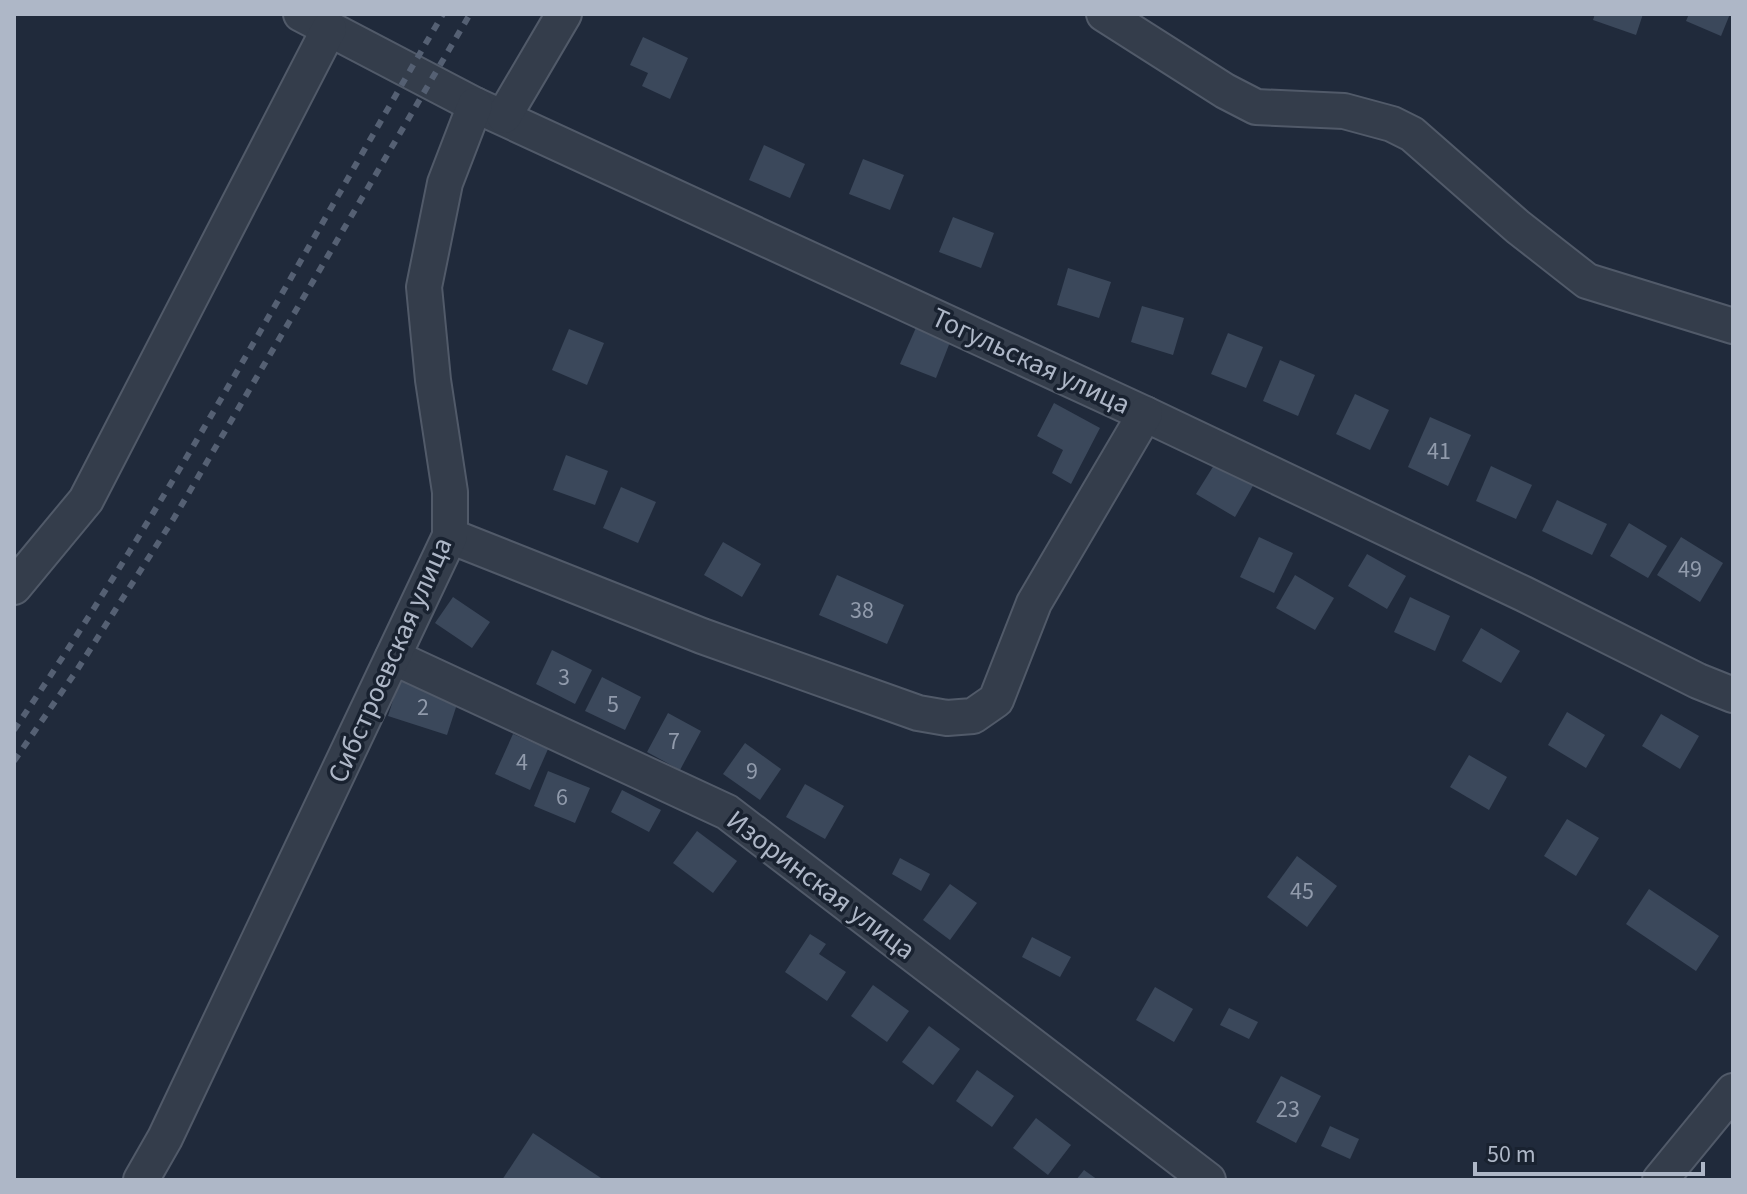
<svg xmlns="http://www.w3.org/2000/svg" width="1747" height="1194" font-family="'Source Sans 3',sans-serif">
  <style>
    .building { fill: #3b485b }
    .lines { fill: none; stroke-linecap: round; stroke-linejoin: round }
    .minor-casing { stroke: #515a69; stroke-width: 38 }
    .minor { stroke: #343d4b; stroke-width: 34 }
    .rail { stroke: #556073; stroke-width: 6; stroke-dasharray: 8 8; stroke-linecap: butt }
    .labels { text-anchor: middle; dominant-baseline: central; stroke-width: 7; stroke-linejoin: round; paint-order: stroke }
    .number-label { font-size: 24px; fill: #919bac }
    .street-label { font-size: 28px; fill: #aeb7c7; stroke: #192230 }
  </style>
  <rect width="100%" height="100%" fill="#202a3b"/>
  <g class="building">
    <polygon points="1595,14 1643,14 1636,35 1593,20"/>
    <polygon points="1689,14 1730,14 1721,36 1686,21"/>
    <polygon points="643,37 688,58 670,99 642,86 648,73 630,65"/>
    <polygon points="764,145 805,164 790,198 749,180"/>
    <polygon points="863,159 904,175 890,210 849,194"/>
    <polygon points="953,217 994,233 981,268 939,252"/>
    <polygon points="1068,268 1111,282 1099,318 1057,305"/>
    <polygon points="1142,306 1184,318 1173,355 1131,342"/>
    <polygon points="918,323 952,337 936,378 900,364"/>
    <polygon points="569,329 604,343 587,385 552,370"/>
    <polygon points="1228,333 1263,347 1246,388 1211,374"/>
    <polygon points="1280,360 1315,375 1298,416 1263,401"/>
    <polygon points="1355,394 1389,410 1370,450 1336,434"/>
    <polygon points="1054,403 1100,428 1071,484 1052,473 1063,450 1037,436"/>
    <polygon points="1430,417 1471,435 1448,486 1408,467"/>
    <polygon points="566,455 608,471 595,505 553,490"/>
    <polygon points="1216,462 1254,484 1235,517 1196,494"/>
    <polygon points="1491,466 1532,485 1516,519 1476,501"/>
    <polygon points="621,487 656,502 638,543 603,528"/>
    <polygon points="1557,500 1607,524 1592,555 1542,531"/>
    <polygon points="1629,523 1667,546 1648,578 1610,556"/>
    <polygon points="1259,537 1293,553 1274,593 1240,577"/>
    <polygon points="1681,537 1723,563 1700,602 1657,575"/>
    <polygon points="723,542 761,564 742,597 704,575"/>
    <polygon points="1367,554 1406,576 1387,609 1348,586"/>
    <polygon points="837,575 904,605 887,644 819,615"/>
    <polygon points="1295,575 1334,598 1315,630 1276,608"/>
    <polygon points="453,597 490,622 472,648 435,623"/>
    <polygon points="1410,597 1450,616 1435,651 1394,632"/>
    <polygon points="1481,628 1520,651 1501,683 1462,661"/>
    <polygon points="552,650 592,670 575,704 536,684"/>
    <polygon points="602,677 641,697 625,730 585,711"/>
    <polygon points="400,679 459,698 447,735 388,716"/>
    <polygon points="1567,712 1605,735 1586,768 1548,745"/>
    <polygon points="668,713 701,731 680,770 647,752"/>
    <polygon points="1661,714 1699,736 1680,769 1642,746"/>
    <polygon points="513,734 548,749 530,790 495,774"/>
    <polygon points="745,743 781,769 760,800 723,774"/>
    <polygon points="1469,755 1507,777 1489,810 1450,787"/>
    <polygon points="548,771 590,788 575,823 534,806"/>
    <polygon points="805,784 844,806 825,839 786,817"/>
    <polygon points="622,790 661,810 649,832 611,812"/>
    <polygon points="1567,819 1599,838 1576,876 1544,856"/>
    <polygon points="697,831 737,861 713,893 673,863"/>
    <polygon points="1297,856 1337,886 1307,927 1267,897"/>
    <polygon points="900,858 930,874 921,891 892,874"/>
    <polygon points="950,884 977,903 950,940 923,920"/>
    <polygon points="1649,889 1719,936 1696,971 1626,924"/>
    <polygon points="810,934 826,944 819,954 846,972 827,1001 785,972"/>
    <polygon points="1032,937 1071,957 1060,977 1022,957"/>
    <polygon points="873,985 909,1011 887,1042 851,1016"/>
    <polygon points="1155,987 1193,1009 1174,1042 1136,1020"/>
    <polygon points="1229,1008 1258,1022 1249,1039 1220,1025"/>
    <polygon points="929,1026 960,1049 933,1085 902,1062"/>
    <polygon points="977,1070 1014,1096 992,1127 956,1101"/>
    <polygon points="1281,1076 1321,1096 1296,1143 1256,1122"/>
    <polygon points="1036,1118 1071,1145 1048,1175 1013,1148"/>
    <polygon points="1330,1126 1359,1139 1350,1159 1321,1146"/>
    <polygon points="533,1133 604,1180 502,1180"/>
    <polygon points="1084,1170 1098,1180 1076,1180"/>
  </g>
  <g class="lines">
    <g class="minor-casing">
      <g id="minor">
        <polyline points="301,14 475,105 1145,414 1524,594 1698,681 1733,695"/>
        <polyline points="1104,14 1225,91 1256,107 1344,111 1392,124 1412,134 1518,227 1587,281 1733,326"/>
        <polyline points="504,116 564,14"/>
        <polyline points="450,536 702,636 918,713 947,718 973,716 996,700 1034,603 1145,414"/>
        <polyline points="14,587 86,500 329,29"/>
        <polyline points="393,657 727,812 1208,1180"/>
        <polyline points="141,1180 165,1138 450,536 450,492 433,380 424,287 445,183 475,105"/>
        <polyline points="1660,1180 1733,1091"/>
      </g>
    </g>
    <use href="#minor" class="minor"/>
    <g class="rail">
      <path d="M14 730C171 500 302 254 443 14"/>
      <polyline points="14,761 77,670 174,518 470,14"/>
    </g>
  </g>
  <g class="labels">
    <g class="number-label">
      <text x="1439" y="451">41</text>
      <text x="1690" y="569">49</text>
      <text x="862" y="610">38</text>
      <text x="564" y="677">3</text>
      <text x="613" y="704">5</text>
      <text x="423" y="707">2</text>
      <text x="674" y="741">7</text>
      <text x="522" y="762">4</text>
      <text x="752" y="771">9</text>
      <text x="562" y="797">6</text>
      <text x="1302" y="891">45</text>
      <text x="1288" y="1109">23</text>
    </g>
    <g class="street-label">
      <text transform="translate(1031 361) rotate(25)">Тогульская улица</text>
      <text transform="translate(390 660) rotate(-66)">Сибстроевская улица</text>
      <text transform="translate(821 885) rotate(37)">Изоринская улица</text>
    </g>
  </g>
  <rect width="1747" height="1194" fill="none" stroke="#aeb7c7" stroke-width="32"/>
  <path d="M1475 1162v12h228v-12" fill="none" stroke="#aeb7c7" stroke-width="4"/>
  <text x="1487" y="1162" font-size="24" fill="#aeb7c7" stroke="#192230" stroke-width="6" paint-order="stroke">50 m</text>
</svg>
